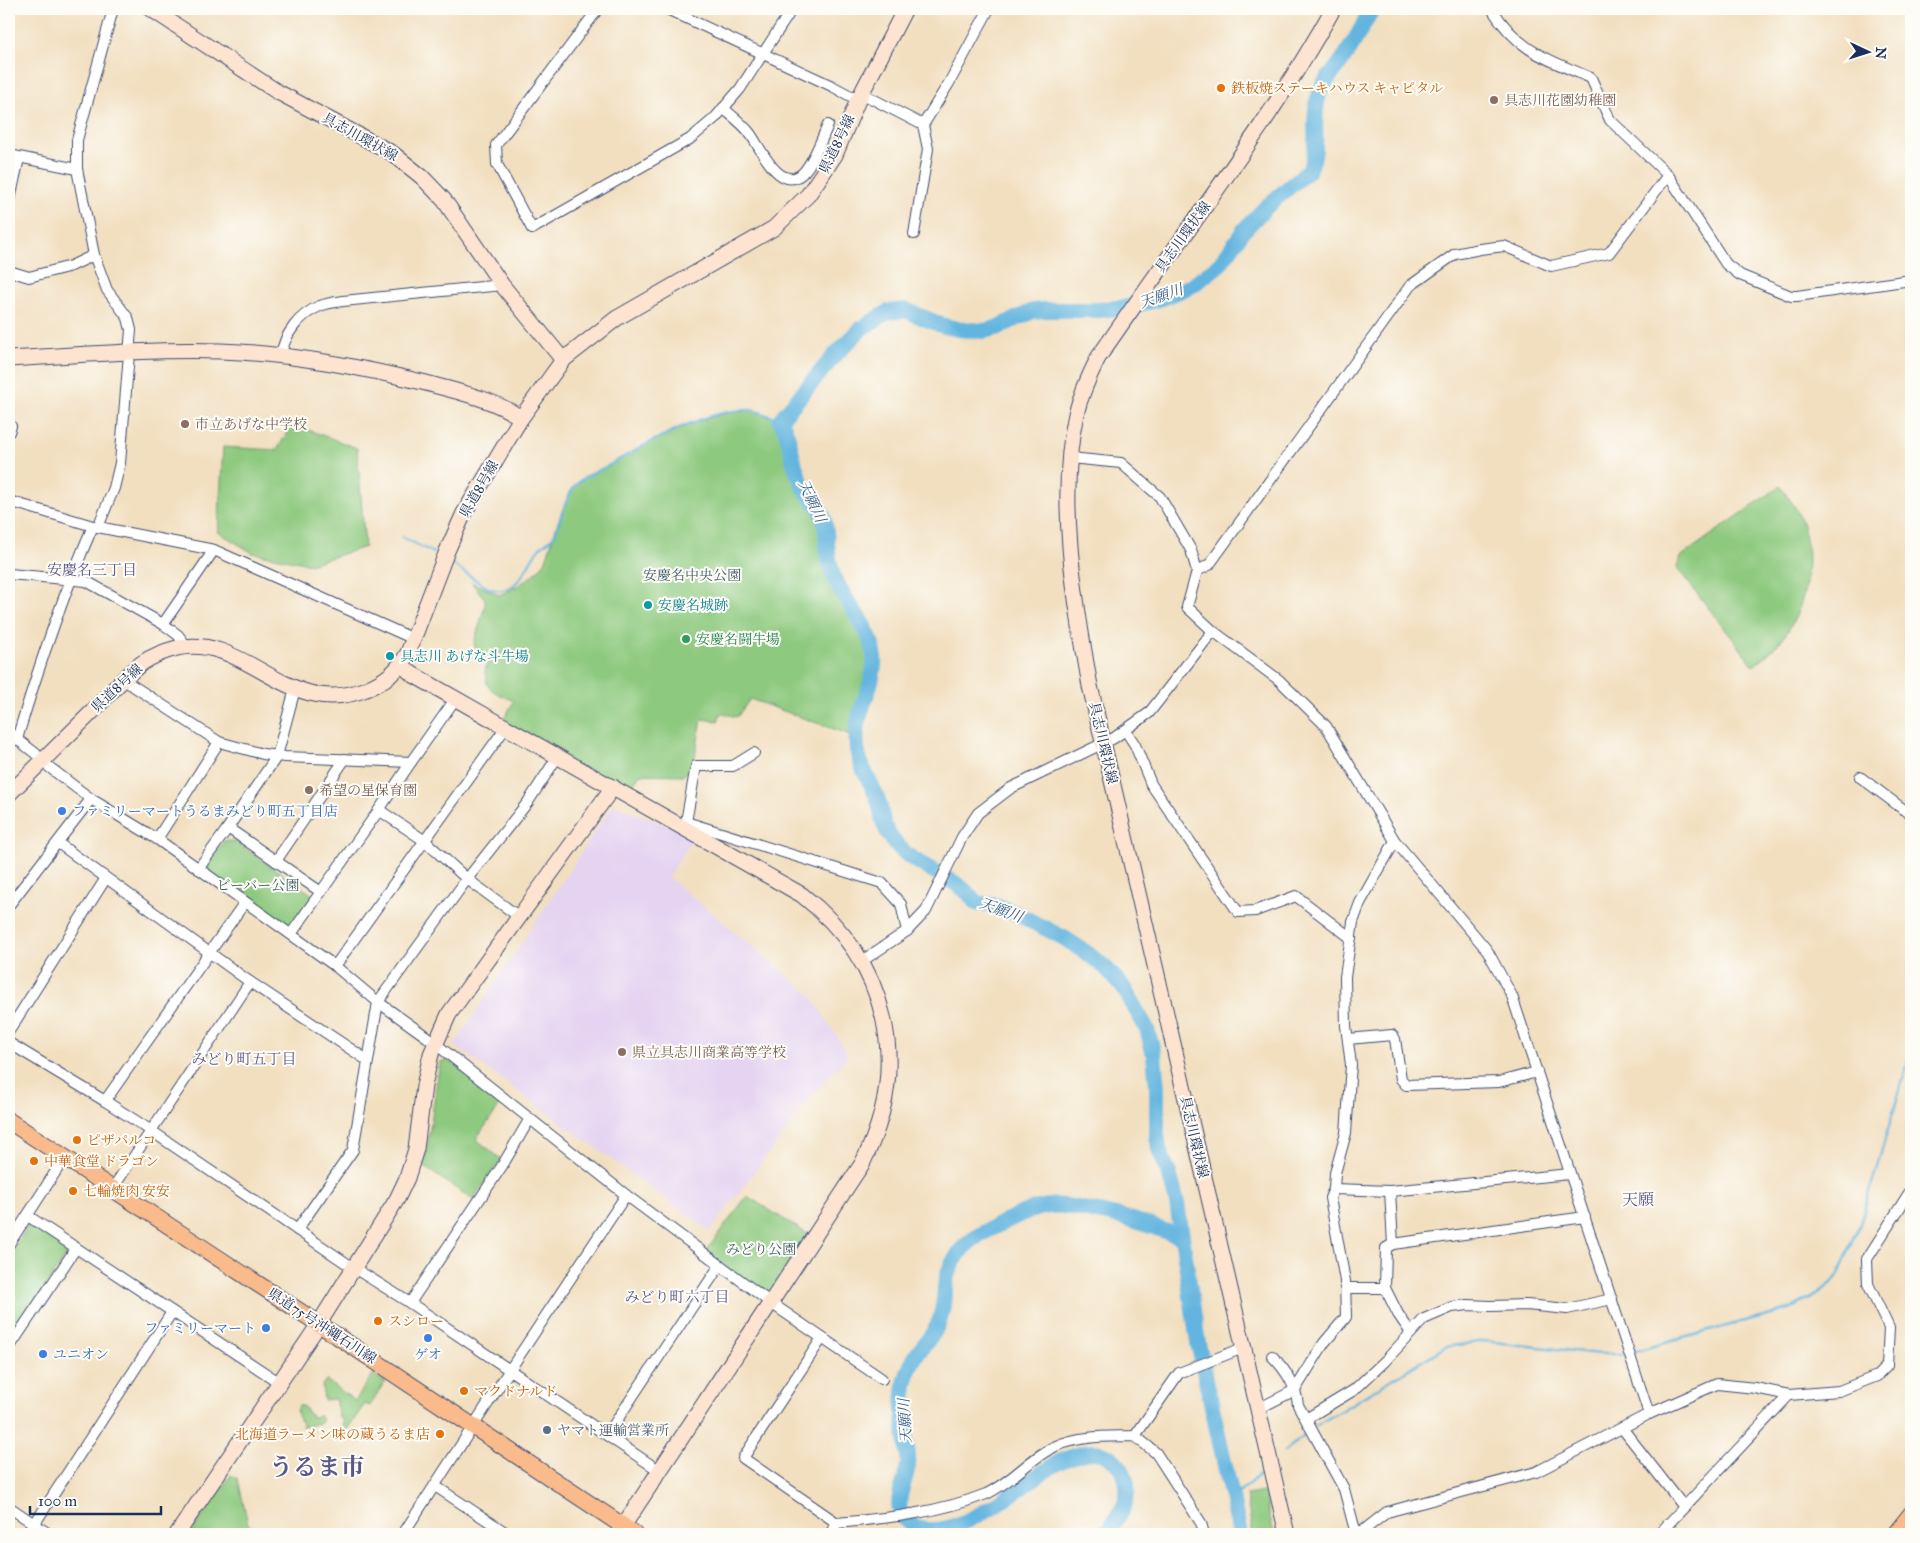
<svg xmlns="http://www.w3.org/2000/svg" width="1920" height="1543" font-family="'IM FELL Great Primer','Noto Serif JP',serif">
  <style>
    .built { fill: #e5d3f1 }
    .green { fill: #8dc97e; stroke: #547c6e }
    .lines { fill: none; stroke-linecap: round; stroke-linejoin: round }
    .stream { stroke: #63b5df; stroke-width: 2.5 }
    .river { stroke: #63b5df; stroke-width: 16 }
    .street-casing { stroke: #3b496d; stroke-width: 12 }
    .secondary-casing { stroke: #3b496d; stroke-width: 17 }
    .primary-casing { stroke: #3b496d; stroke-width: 18 }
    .street { stroke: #fff; stroke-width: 10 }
    .secondary { stroke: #fde4d1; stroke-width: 15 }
    .primary { stroke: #fabb8c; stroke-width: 16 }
    .food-dot { fill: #e8710a; stroke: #fdfcf7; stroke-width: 2 }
    .education-dot { fill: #8d6e63; stroke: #fdfcf7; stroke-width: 2 }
    .culture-dot { fill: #0f9aa8; stroke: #fdfcf7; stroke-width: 2 }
    .leisure-dot { fill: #2e9e5b; stroke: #fdfcf7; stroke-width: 2 }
    .shop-dot { fill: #3f7fe0; stroke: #fdfcf7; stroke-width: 2 }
    .service-dot { fill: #5c6f8a; stroke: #fdfcf7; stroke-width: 2 }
    .labels { text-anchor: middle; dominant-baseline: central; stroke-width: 4; stroke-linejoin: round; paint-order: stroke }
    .food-label { font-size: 14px; fill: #c56008; stroke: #fdfcf7; text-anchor: start }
    .education-label { font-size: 14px; fill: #785e54; stroke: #fdfcf7; text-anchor: start }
    .street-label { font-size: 14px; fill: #1b2f5e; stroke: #fdfcf7 }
    .park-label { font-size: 14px; fill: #3d5d68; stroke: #fdfcf7 }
    .culture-label { font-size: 14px; fill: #0d838f; stroke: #fdfcf7; text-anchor: start }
    .leisure-label { font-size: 14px; fill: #27864d; stroke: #fdfcf7; text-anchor: start }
    .shop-label { font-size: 14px; fill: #366cbe; stroke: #fdfcf7; text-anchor: start }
    .service-label { font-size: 14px; fill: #4e5e75; stroke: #fdfcf7; text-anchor: start }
    .water-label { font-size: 15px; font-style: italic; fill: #345e8b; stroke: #fdfcf7 }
    .neighbourhood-label { font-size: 15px; fill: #5b578a; stroke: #fdfcf7 }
    .quarter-label { font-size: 16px; fill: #5b578a; stroke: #fdfcf7 }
    .town-label { font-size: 24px; font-weight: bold; fill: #5b578a; stroke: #fdfcf7 }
  </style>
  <rect width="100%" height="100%" fill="#fdfcf7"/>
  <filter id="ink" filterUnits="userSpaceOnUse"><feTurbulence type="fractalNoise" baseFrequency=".02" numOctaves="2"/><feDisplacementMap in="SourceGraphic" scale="10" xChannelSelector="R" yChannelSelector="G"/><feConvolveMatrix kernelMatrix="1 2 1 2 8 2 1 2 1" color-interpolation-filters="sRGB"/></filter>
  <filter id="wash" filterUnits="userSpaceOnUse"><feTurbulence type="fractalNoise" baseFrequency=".0096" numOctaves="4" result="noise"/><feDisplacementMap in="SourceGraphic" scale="20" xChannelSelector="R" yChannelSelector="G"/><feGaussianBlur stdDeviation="1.12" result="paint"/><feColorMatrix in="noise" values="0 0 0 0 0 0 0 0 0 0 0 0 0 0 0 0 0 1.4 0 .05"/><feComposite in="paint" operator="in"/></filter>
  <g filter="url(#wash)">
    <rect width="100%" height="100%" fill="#f2dfc0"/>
    <polygon class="built" points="613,805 695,835 668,877 812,996 848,1055 811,1097 710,1231 454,1045"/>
    <g class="green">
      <path d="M752 410 779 420 787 430 790 449 804 487 816 502 823 518 828 559 838 586 869 637 873 648V677L861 714 856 737 750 699 737 717 721 713 718 721 702 719 694 762 684 775 640 774 627 793 501 724 514 701C507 698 490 692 487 684 486 679 488 677 485 672L488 658 478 657 474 643 485 606V599L471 582 499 595C516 588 534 577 545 562 553 541 562 501 576 485 584 475 597 471 608 466 656 440 697 414 752 410Z"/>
      <polygon points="292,424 357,448 365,547 310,564 253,553 218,532 223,447 277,450"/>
      <path d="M1780 486C1786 495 1795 505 1799 515 1817 555 1807 613 1777 645 1770 653 1761 659 1754 666L1677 568 1680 557Z"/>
      <polygon points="224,841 234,841 317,898 291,934 202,871"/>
      <path d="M449 1060 501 1104 476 1139 501 1159 473 1200 423 1166C431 1132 434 1096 440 1062Z"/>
      <polygon points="747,1196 806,1233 817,1234 771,1303 706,1251"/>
      <polygon points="34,1225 67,1247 67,1254 11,1338 9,1338 9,1256 28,1226"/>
      <polygon points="373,1374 385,1382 370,1406 365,1404 346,1431 342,1429 343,1421 339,1418 335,1399 324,1400 322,1385 326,1380 355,1401"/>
      <polygon points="298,1406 303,1406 312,1417 320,1416 322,1422 303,1427 296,1410"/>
      <polygon points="231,1475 238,1479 248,1524 264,1534 190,1534"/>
      <polygon points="1264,1492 1274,1534 1253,1534 1246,1495"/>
    </g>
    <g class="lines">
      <g class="stream">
        <polyline points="402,537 434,553"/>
        <path d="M452 564 488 588C517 599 525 568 537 551 541 544 550 542 554 536 556 534 557 529 558 525 563 512 567 494 577 484 585 475 596 472 606 467 645 445 705 408 751 410 760 411 771 417 780 420"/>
        <polyline points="1632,1352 1789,1309 1812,1298 1832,1283 1839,1274 1860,1224 1911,1052"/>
        <polyline points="1314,1427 1445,1347 1485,1341 1600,1354 1627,1354"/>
        <polyline points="1284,1452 1310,1431"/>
        <polyline points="1233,1498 1259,1475"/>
      </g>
      <g class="river">
        <path d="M1105 1534C1115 1522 1125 1510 1127 1494 1129 1474 1115 1453 1094 1452 1084 1452 1070 1457 1061 1461 1025 1480 960 1543 917 1528 886 1512 904 1491 908 1465 909 1458 907 1448 906 1440 903 1409 899 1382 917 1354 926 1342 938 1330 941 1315 948 1289 940 1280 958 1255 969 1238 985 1232 1002 1223 1018 1215 1032 1208 1049 1206 1060 1204 1072 1207 1083 1209 1098 1212 1114 1215 1129 1219 1147 1224 1163 1231 1181 1236"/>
        <path d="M1240 1534 1198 1343 1177 1203 1169 1173 1159 1149 1157 1135V1087L1154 1055 1147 1029 1123 987 1106 968 1087 953 1064 938 1017 914 999 906 976 903C972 898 968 892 963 889 937 869 901 861 886 829 881 820 882 810 878 800 868 773 853 762 857 729 860 701 879 679 873 648 869 627 842 597 833 575 826 557 828 538 824 519 820 505 810 499 804 487 791 467 793 440 780 420L834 356 862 328 888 312 905 310 944 326 958 329 984 331 996 328 1033 311 1043 310H1098L1127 307 1163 298 1193 285 1220 264 1244 230 1265 208 1309 170C1321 148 1311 122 1318 98 1321 83 1335 72 1343 59 1354 43 1363 26 1372 9"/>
      </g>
    </g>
  </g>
  <g filter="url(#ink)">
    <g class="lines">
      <g class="street-casing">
        <g id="street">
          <polyline points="598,9 496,145 497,164 532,229 690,139 715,118 740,89 792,9"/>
          <polyline points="667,9 832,86 858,100"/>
          <path d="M1492 9C1519 52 1547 59 1591 78L1610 120 1668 175 1726 264 1740 275 1791 296H1797L1911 280"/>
          <polyline points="861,93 923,125"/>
          <path d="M723 108C732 116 742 123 749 132 760 146 777 189 799 176 811 169 822 138 828 125"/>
          <polyline points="9,155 77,169"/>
          <polyline points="9,204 19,158"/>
          <polyline points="914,234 928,149 923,125 949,83 989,9"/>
          <polyline points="9,271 29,277 71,266 94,255"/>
          <path d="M281 356C284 334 300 314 320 306 327 303 336 302 343 301L502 285"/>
          <polyline points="9,432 11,426"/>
          <polyline points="1070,458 1121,463 1160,497 1191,550 1197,571 1187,607 1213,631 1279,680 1326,726 1395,841 1487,950 1512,996 1649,1414"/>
          <polyline points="9,501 93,526 214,550 414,639"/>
          <polyline points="98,527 114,488 120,463 131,330 128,318 107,290 94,255 77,169 77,140 113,9"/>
          <polyline points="1197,571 1209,565 1410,286 1455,254 1480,249 1504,246 1551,266 1609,253 1668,175"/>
          <polyline points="9,574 86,581 163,624 178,635 187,647"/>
          <polyline points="163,624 214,550"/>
          <polyline points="124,680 219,742 263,754 285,757 411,762"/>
          <polyline points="1126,731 1135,745 1151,784 1238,912 1255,911 1296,896 1351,938"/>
          <polyline points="9,733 35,753 49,767 91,799 157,839 335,966 378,1002 427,1037 626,1195 771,1303 882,1379"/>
          <path d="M17 739C39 665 62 597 93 526"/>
          <polyline points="1860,777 1911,815"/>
          <polyline points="379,810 425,841 467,879 518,916"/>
          <polyline points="686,822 696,766 733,766 754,753"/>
          <polyline points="683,827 686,822 882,883 901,904 907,931"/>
          <polyline points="228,828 321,892"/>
          <polyline points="157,839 219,742"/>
          <polyline points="58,843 250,982 367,1060"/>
          <polyline points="276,861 345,759"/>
          <polyline points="198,869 225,832 277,756 295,689"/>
          <polyline points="9,905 91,799"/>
          <polyline points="291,934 379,810 411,762 456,698"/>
          <polyline points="862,961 907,931 926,911 962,837 978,813 1011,788 1114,738 1149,713 1213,631"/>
          <polyline points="335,966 506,727"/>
          <polyline points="9,1031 106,878"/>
          <polyline points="1348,1039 1392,1035 1395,1039 1401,1079 1406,1085 1499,1082 1537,1072"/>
          <polyline points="9,1043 105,1101 150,1130 346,1263 410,1303 660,1471"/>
          <polyline points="105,1101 245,902"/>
          <polyline points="113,1188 250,982"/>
          <polyline points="1334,1189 1390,1191 1570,1174"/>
          <polyline points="1390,1191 1393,1244"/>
          <polyline points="28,1216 280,1383"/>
          <polyline points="297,1230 353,1150 378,1002 467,879 528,802 558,756"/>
          <polyline points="9,1244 65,1157"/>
          <polyline points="1346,1288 1385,1288 1398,1314 1411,1333"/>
          <polyline points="1385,1288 1386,1248 1393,1244 1585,1217"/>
          <polyline points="410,1303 502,1166 529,1120"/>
          <path d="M822 1338 743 1458 837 1523C887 1518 939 1513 986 1494 1011 1483 1032 1456 1056 1446 1081 1435 1109 1437 1135 1436L1156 1453 1201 1523 1204 1534"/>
          <polyline points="9,1348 76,1248"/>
          <path d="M1272 1356C1286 1370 1296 1385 1298 1405L1344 1489 1356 1534"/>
          <polyline points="1258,1409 1295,1390 1324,1343 1346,1317 1345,1281 1330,1198 1334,1189 1335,1173 1346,1133 1351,1065 1346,1026 1345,977 1353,922 1360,903 1395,841"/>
          <polyline points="1306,1419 1354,1390 1385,1361 1424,1319 1452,1307 1468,1305 1490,1306 1527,1305 1567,1309 1612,1299"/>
          <polyline points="1622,1428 1684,1507"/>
          <polyline points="607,1435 720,1265"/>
          <polyline points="1135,1436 1179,1373 1243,1348"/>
          <polyline points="435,1486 508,1534"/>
          <polyline points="9,1507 49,1534"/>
          <polyline points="28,1534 172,1312"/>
          <polyline points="403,1534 509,1371 626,1195"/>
          <polyline points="830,1534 837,1523"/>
          <polyline points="1359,1534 1387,1512 1536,1472 1649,1414 1717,1384 1755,1388 1789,1395 1839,1391 1877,1376 1887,1366 1889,1328 1868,1284 1867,1259 1911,1190"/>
          <polyline points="1659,1534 1789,1395"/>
        </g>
      </g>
      <g class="secondary-casing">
        <g id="secondary">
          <polyline points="151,9 276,91 392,153 422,177 444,200 502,285 563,360"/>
          <path d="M9 359C79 355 150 349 220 351 288 353 356 366 422 382 455 391 492 398 521 418"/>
          <path d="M402 665 412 674 802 895C889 963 912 1066 862 1164L618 1534"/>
          <path d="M9 794C37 766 65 739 93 711 108 695 124 677 142 663 151 657 165 651 177 648 246 633 289 721 366 689 385 681 398 671 408 653L447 551 464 513 521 418 563 360 617 318 774 228 808 195 835 155 858 100 905 9"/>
          <polyline points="177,1534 313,1333 397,1199 407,1178 416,1149 424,1086 431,1054 449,1014 613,787"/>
          <path d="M1287 1534 1090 686C1075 601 1057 499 1076 414 1081 394 1089 376 1098 358 1177 242 1265 131 1333 9"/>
        </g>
      </g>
      <g class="primary-casing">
        <g id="primary">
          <polyline points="9,1121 319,1324 635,1534"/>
          <polyline points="1895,1534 1911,1514"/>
        </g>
      </g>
      <use href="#street" class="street"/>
      <use href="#secondary" class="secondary"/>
      <use href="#primary" class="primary"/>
    </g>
  </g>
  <g class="food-dot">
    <circle cx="1221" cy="88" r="5"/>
    <circle cx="77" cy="1140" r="5"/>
    <circle cx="34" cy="1161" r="5"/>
    <circle cx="73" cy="1191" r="5"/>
    <circle cx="378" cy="1321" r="5"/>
    <circle cx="464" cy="1391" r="5"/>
    <circle cx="440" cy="1434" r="5"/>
  </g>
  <g class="education-dot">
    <circle cx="1494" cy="100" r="5"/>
    <circle cx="185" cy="424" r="5"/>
    <circle cx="309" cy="790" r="5"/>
    <circle cx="622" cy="1052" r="5"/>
  </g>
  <g class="culture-dot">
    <circle cx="648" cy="605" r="5"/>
    <circle cx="390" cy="656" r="5"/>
  </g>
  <circle class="leisure-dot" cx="686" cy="639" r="5"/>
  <g class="shop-dot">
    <circle cx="62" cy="811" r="5"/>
    <circle cx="266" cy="1328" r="5"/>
    <circle cx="428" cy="1338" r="5"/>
    <circle cx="43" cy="1354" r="5"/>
  </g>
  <circle class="service-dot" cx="547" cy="1430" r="5"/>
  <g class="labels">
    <g class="food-label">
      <text x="1231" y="88">鉄板焼ステーキハウス キャピタル</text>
      <text x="87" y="1140">ピザパルコ</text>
      <text x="44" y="1161">中華食堂 ドラゴン</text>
      <text x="83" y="1191">七輪焼肉 安安</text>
      <text x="388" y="1321">スシロー</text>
      <text x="474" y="1391">マクドナルド</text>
      <text x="430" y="1434" text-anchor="end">北海道ラーメン味の蔵うるま店</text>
    </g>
    <g class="education-label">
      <text x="1504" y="100">具志川花園幼稚園</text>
      <text x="195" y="424">市立あげな中学校</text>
      <text x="319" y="790">希望の星保育園</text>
      <text x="632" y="1052">県立具志川商業高等学校</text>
    </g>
    <g class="street-label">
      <text transform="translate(360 137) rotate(29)">具志川環状線</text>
      <text transform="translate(837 144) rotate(-64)">県道8号線</text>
      <text transform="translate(1183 237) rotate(-54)">具志川環状線</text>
      <text transform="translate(479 489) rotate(-60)">県道8号線</text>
      <text transform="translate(117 688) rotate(-43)">県道8号線</text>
      <text transform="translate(1103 743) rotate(77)">具志川環状線</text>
      <text transform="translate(1194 1137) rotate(77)">具志川環状線</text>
      <text transform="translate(322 1326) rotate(33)">県道75号沖縄石川線</text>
    </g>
    <g class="park-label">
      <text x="692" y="575">安慶名中央公園</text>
      <text x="258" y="885">ビーバー公園</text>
      <text x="761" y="1249">みどり公園</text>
    </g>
    <g class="culture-label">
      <text x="658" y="605">安慶名城跡</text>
      <text x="400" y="656">具志川 あげな斗牛場</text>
    </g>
    <g class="leisure-label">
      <text x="696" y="639">安慶名闘牛場</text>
    </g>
    <g class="shop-label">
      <text x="72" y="811">ファミリーマートうるまみどり町五丁目店</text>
      <text x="256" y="1328" text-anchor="end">ファミリーマート</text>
      <text x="53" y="1354">ユニオン</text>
      <text x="428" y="1354" text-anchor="middle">ゲオ</text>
    </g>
    <g class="service-label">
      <text x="557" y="1430">ヤマト運輸営業所</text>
    </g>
    <g class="water-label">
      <text transform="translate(1161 296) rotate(-19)">天願川</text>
      <text transform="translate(812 501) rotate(65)">天願川</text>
      <text transform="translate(1001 910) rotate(20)">天願川</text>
      <text transform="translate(905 1421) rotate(-93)">天願川</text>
    </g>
    <g class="neighbourhood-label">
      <text x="92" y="570">安慶名三丁目</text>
      <text x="244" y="1059">みどり町五丁目</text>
      <text x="677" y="1297">みどり町六丁目</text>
    </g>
    <g class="quarter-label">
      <text x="1638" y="1199">天願</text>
    </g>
    <g class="town-label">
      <text x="317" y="1467">うるま市</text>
    </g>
  </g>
  <rect width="1920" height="1543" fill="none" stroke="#fdfcf7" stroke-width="30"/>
  <g transform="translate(1868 52) rotate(94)" stroke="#fdfcf7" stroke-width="4" paint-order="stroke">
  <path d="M0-4L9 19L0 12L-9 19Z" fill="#1b2f5e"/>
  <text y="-8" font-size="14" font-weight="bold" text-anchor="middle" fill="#1b2f5e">N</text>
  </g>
  <path d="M30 1506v8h131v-8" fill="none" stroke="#1b2f5e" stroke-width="2.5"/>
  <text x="38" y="1506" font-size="15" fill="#1b2f5e" stroke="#fdfcf7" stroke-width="4" paint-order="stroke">100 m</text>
</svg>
